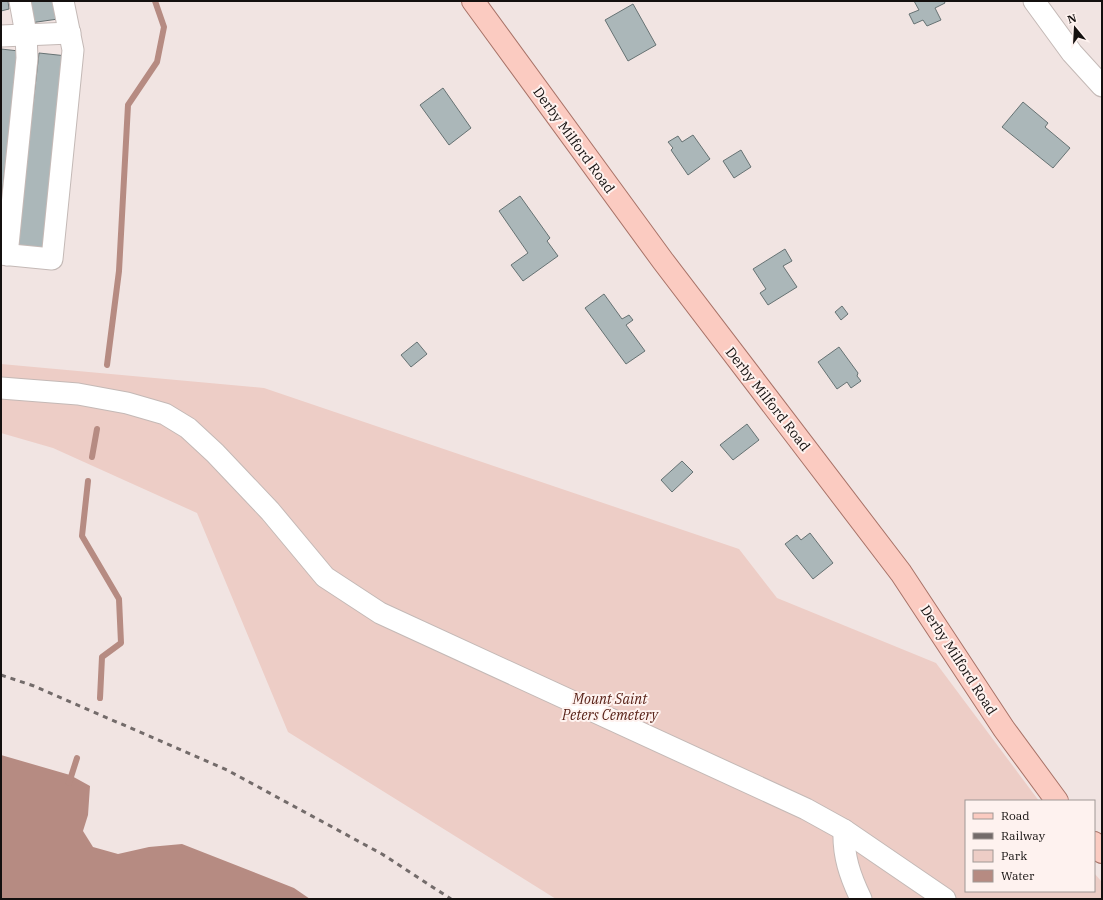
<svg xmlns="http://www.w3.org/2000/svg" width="1103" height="900" font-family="'IBM Plex Serif',serif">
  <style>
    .green { fill: #edcdc6 }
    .water { fill: #b68b82 }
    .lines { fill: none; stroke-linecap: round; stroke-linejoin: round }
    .stream { stroke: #b68b82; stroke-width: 6 }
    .building { fill: #abb7b9; stroke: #667273 }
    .minor-casing { stroke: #c4b9b6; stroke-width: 23 }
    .major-casing { stroke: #a87368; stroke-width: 24 }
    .minor { stroke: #fff; stroke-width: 21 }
    .major { stroke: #fbcbc1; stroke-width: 22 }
    .rail { stroke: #736b6a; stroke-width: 3; stroke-dasharray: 5 5; stroke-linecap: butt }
    .labels { text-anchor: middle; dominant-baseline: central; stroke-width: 4; stroke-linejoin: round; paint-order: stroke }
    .street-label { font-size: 14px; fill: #14100f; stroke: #fef2ef }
    .park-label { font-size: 14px; font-style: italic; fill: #592218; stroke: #fef2ef }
  </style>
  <rect width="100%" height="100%" fill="#f1e4e2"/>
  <polygon class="green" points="1,364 264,388 739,549 777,598 936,663 1039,801 966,801 966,891 1094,891 1094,873 1102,882 1102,899 556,899 288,732 197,513 53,448 1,433"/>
  <polygon class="water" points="1,755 70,775 90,786 88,815 83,831 93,847 118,854 149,847 182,844 294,888 310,899 1,899"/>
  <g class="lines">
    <g class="stream">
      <polyline points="107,365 119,271 128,105 157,62 164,27 155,1"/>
      <polyline points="92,457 97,429"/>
      <polyline points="88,481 82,536 119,599 121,643 102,657 100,698"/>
      <polyline points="69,783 77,758"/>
    </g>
  </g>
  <g class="building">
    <polygon points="1,1 8,1 9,9 1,11"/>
    <polygon points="27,1 55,1 58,19 30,23"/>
    <polygon points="914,1 944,1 945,3 935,8 941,20 927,26 923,20 914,24 909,14 919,10"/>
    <polygon points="633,4 656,45 628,61 605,20"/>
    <polygon points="1,49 19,51 1,204"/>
    <polygon points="39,53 67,56 44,251 16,247"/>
    <polygon points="443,88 471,128 449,145 420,105"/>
    <polygon points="1023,102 1048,123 1045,127 1070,148 1053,168 1002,127"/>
    <polygon points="693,135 710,159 688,175 671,150 673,148 668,142 678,136 682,142"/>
    <polygon points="741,150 751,167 734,178 723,161"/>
    <polygon points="520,196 550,238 547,241 558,256 523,281 511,265 528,253 499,211"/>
    <polygon points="785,249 792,261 783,266 797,287 768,305 760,293 766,289 753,269"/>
    <polygon points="604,294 622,319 629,315 633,320 626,325 645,351 626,364 585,308"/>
    <polygon points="842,306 848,314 841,320 835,312"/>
    <polygon points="417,342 427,354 411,367 401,355"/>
    <polygon points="839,347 858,373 857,376 861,381 851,388 847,382 837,389 818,362"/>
    <polygon points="747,424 759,440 733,460 720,445"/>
    <polygon points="682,461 693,472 672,492 661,480"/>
    <polygon points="810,533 833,563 813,579 785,544 797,535 801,540"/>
  </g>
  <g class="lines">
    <g class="minor-casing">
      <g id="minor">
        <polyline points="1034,1 1072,53 1102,86"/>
        <polyline points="1,36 70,33"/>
        <polyline points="1,254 52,259 73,50 63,1"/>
        <polyline points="7,255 27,58 26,34 20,1"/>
        <polyline points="1,388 78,394 127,403 165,414 188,428 215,453 270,511 325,577 380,613 806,809 844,830 945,899"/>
        <path d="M844 830C843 856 850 876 861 899"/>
      </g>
    </g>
    <g class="major-casing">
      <g id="major">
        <polyline points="473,1 663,261 901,573 1004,729 1057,801"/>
        <polyline points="1094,843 1102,852"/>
      </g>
    </g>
    <use href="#minor" class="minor"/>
    <use href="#major" class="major"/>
    <polyline class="rail" points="1,675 34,686 227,770 382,854 451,899"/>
  </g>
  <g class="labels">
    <g class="street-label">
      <text transform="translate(574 140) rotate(54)">Derby Milford Road</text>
      <text transform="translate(768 399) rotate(52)">Derby Milford Road</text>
      <text transform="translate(959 660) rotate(57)">Derby Milford Road</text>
    </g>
    <g class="park-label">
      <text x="610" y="699">Mount Saint<tspan x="610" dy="16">Peters Cemetery</tspan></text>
    </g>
  </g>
  <rect width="1103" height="900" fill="none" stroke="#14100f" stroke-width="4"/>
  <rect x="965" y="800" width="130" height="92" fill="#fef2ef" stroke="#a09895"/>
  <rect x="973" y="813" width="20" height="6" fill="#fbcbc1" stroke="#a09895"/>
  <text x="1001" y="820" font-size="12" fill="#14100f">Road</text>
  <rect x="973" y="833" width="20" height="6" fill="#736b6a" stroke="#a09895"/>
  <text x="1001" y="840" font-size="12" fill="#14100f">Railway</text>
  <rect x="973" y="850" width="20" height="12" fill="#edcdc6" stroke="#a09895"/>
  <text x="1001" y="860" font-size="12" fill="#14100f">Park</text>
  <rect x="973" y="870" width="20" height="12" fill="#b68b82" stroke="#a09895"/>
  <text x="1001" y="880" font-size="12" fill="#14100f">Water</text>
  <g transform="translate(1075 28) rotate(342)" stroke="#fef2ef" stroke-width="3" paint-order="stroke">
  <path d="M0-3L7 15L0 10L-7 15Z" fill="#14100f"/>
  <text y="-6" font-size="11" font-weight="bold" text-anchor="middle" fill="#14100f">N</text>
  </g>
</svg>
